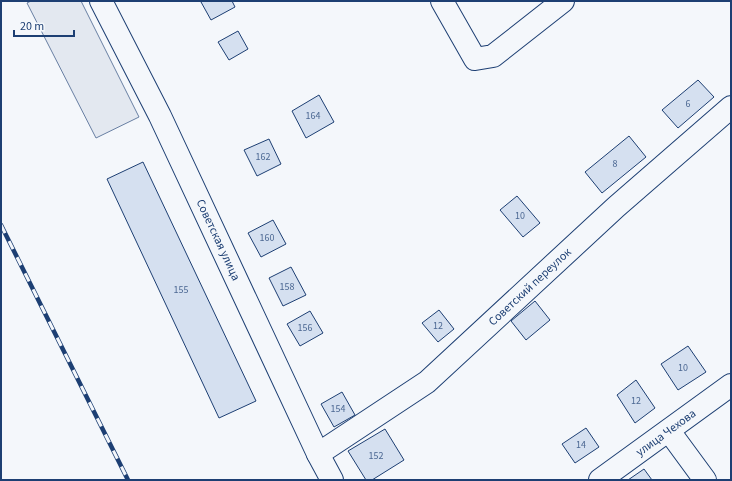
<svg xmlns="http://www.w3.org/2000/svg" width="732" height="481" font-family="'Source Sans 3',sans-serif">
  <style>
    .parking { fill: #e3e8f0; stroke: #687fa3 }
    .building { fill: #d5e0f0; stroke: #1d3f73 }
    .lines { fill: none; stroke-linecap: round; stroke-linejoin: round }
    .minor-casing { stroke: #1d3f73; stroke-width: 24 }
    .minor { stroke: #f4f7fb; stroke-width: 22 }
    .rail-casing { stroke: #1d3f73; stroke-width: 4.5 }
    .rail { stroke: #f4f7fb; stroke-width: 3; stroke-dasharray: 9; stroke-linecap: butt }
    .labels { text-anchor: middle; dominant-baseline: central; stroke-width: 3; stroke-linejoin: round; paint-order: stroke }
    .number-label { font-size: 10px; fill: #4b6792 }
    .street-label { font-size: 12px; fill: #1d3f73; stroke: #f4f7fb }
  </style>
  <rect width="100%" height="100%" fill="#f4f7fb"/>
  <polygon class="parking" points="31,1 81,1 139,117 96,138 27,3"/>
  <g class="building">
    <polygon points="203,1 232,1 235,7 211,20 201,2"/>
    <polygon points="238,31 248,49 229,60 218,42"/>
    <polygon points="698,80 714,97 678,128 662,110"/>
    <polygon points="319,95 334,122 306,138 292,111"/>
    <polygon points="629,136 646,157 602,193 585,172"/>
    <polygon points="269,139 281,164 257,176 244,150"/>
    <polygon points="143,162 256,401 219,418 107,179"/>
    <polygon points="517,196 540,223 523,237 500,210"/>
    <polygon points="273,220 286,244 261,257 248,233"/>
    <polygon points="291,267 306,295 283,306 269,278"/>
    <polygon points="535,301 550,320 526,340 511,321"/>
    <polygon points="439,310 454,329 438,342 422,323"/>
    <polygon points="310,311 323,333 300,346 287,324"/>
    <polygon points="688,346 706,372 678,390 661,364"/>
    <polygon points="636,380 655,408 635,423 617,395"/>
    <polygon points="342,392 355,415 334,427 321,404"/>
    <polygon points="586,428 599,447 575,463 562,444"/>
    <polygon points="385,429 404,460 372,480 366,480 348,451"/>
    <polygon points="644,469 652,480 628,480"/>
  </g>
  <g class="lines">
    <g class="minor-casing">
      <g id="minor">
        <polyline points="101,1 160,116 318,454 332,480"/>
        <polyline points="442,1 475,59 493,56 563,1"/>
        <polyline points="669,431 705,480"/>
        <polyline points="318,454 427,382 616,207 731,107"/>
        <polyline points="600,480 731,385"/>
      </g>
    </g>
    <use href="#minor" class="minor"/>
    <g class="rail-casing">
      <polyline id="rail" points="1,225 128,480"/>
    </g>
    <use href="#rail" class="rail"/>
  </g>
  <g class="labels">
    <g class="number-label">
      <text x="688" y="104">6</text>
      <text x="313" y="116">164</text>
      <text x="263" y="157">162</text>
      <text x="615" y="164">8</text>
      <text x="520" y="216">10</text>
      <text x="267" y="238">160</text>
      <text x="287" y="287">158</text>
      <text x="181" y="290">155</text>
      <text x="438" y="326">12</text>
      <text x="305" y="328">156</text>
      <text x="683" y="368">10</text>
      <text x="636" y="401">12</text>
      <text x="338" y="409">154</text>
      <text x="581" y="445">14</text>
      <text x="376" y="456">152</text>
    </g>
    <g class="street-label">
      <text transform="translate(218 240) rotate(65)">Советская улица</text>
      <text transform="translate(530 287) rotate(-43)">Советский переулок</text>
      <text transform="translate(666 433) rotate(-36)">улица Чехова</text>
    </g>
  </g>
  <rect width="732" height="481" fill="none" stroke="#1d3f73" stroke-width="4"/>
  <path d="M14 30v6h60v-6" fill="none" stroke="#1d3f73" stroke-width="2"/>
  <text x="20" y="30" font-size="12" fill="#1d3f73" stroke="#f4f7fb" stroke-width="3" paint-order="stroke">20 m</text>
</svg>
